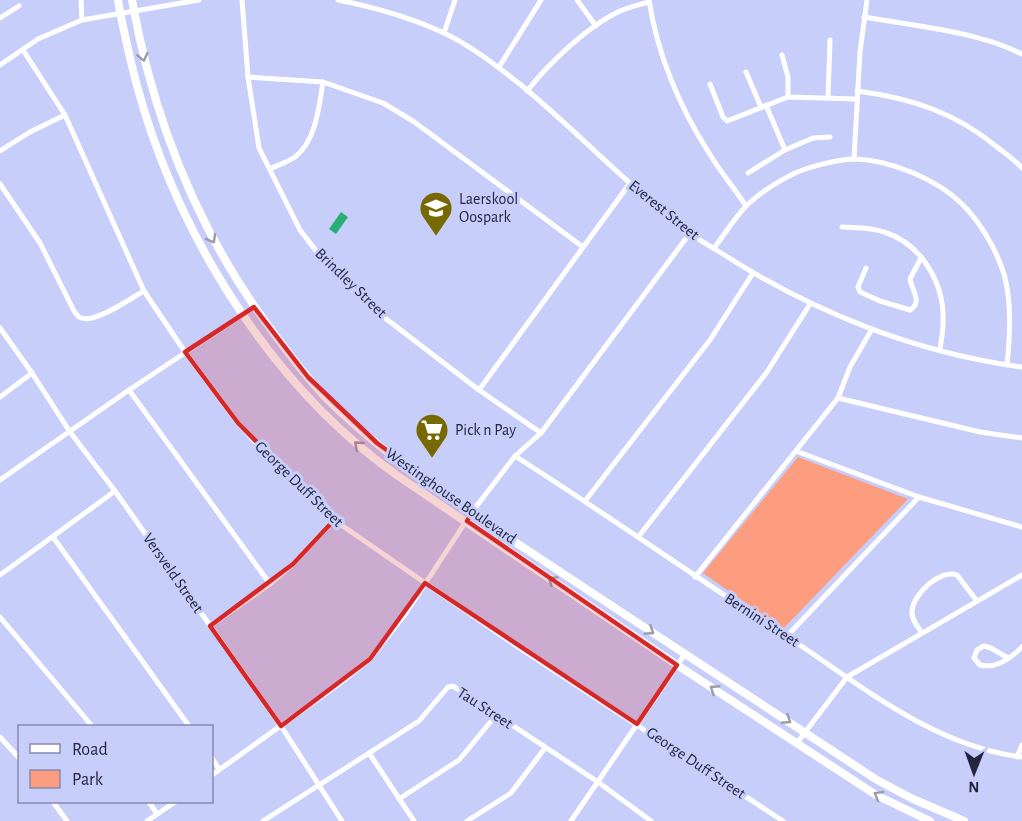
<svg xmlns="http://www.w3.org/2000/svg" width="1022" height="821" font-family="'Alegreya Sans',sans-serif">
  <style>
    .green { fill: #fb9d7e }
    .water { fill: #2aae75 }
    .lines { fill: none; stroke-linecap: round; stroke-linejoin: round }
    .street { stroke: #fff; stroke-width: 5 }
    .secondary { stroke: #fff; stroke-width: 8 }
    .oneway { stroke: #9c9ca9 }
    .marked { fill: #d62828; fill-opacity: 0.2; stroke: #d62828; stroke-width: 4.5; stroke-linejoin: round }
    .labels { text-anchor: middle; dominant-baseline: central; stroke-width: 6; stroke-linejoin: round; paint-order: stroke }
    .poi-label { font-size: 16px; fill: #222440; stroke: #c8cefa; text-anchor: start }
    .street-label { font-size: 16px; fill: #222440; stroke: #c8cefa }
  </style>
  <rect width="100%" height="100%" fill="#c8cefa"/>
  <polygon class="green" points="798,457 908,499 783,629 703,573"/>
  <polygon class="water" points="341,212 348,217 336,234 329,229"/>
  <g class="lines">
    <g class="street">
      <polyline points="81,0 82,20"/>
      <polyline points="242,0 248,77 259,148 300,230 323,260 353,290 385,318 479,390 541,433"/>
      <path d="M338 0C374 7 409 17 442 32 470 45 497 66 521 85 578 132 629 187 688 232 700 241 714 248 726 256 815 313 917 353 1022 367"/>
      <polyline points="577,0 596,26"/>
      <path d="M649 0C657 54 680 108 709 153 720 171 734 188 746 206"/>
      <path d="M864 17C915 26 976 31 1022 54"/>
      <polyline points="0,18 19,6"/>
      <polyline points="444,33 455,0"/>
      <polyline points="23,50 65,115 144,291 185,352 238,423 273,461 334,520 518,647 783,821"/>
      <polyline points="782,55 788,77 788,97"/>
      <polyline points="0,65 38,39 82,20 199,0"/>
      <polyline points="499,67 541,0"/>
      <polyline points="746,72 761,107"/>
      <polyline points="248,77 323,82 383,103 413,121 583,247"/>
      <polyline points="710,84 723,117 727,121 788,97 856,99"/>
      <path d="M527 91C549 63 587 27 618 12 628 7 639 5 649 2"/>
      <path d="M857 91C910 98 955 112 997 147 1006 154 1015 160 1022 168"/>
      <polyline points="828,98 830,40"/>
      <polyline points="766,105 785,150 813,138 830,137"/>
      <polyline points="0,151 30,132 65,115"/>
      <polyline points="854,159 860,52 867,0"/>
      <path d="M270 169C278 165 288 162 295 157 316 141 319 106 323 82"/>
      <polyline points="748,173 785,150"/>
      <path d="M0 184 40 243 73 309C73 310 78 316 79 317 92 326 131 298 144 291"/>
      <path d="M842 227C857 228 870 227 884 232 922 244 945 284 943 323 943 332 941 341 940 350"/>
      <path d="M714 248C725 234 735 217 747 205 760 193 777 182 793 174 808 167 838 159 855 159 890 160 937 179 962 204 981 223 996 249 1004 274 1012 303 1010 336 1007 365"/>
      <path d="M866 268 858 287 860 292 880 301 910 310C923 302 912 291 910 279L921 258"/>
      <polyline points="0,328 32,373 70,432 115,491 281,726 342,821"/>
      <polyline points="129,390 270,584"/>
      <polyline points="479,390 630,183"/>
      <polyline points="0,397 32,373"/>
      <polyline points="838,398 980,432 1022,438"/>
      <polyline points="796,451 919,497 1022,527"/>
      <path d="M515 456C606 514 694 576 785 635 858 683 932 746 1022 757"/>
      <polyline points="0,480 129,390 254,307"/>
      <polyline points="585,501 710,340 753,273"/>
      <polyline points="639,536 767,372 810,304"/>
      <polyline points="53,537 189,726"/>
      <polyline points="0,575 115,491"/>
      <polyline points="695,577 838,398 850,367 872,329"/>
      <polyline points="0,617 92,726"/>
      <polyline points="210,626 270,584 293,564 334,520"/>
      <path d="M922 633C918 627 911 619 912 611 913 594 940 569 957 575L977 601"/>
      <polyline points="787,636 919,497"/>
      <path d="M1008 658 991 648 984 646 977 650 974 658 980 665C996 669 1011 658 1022 647"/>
      <polyline points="0,737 20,759"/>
      <polyline points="797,743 847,677 1022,575"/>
      <polyline points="369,753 414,821"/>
      <polyline points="1017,757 1022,745"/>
      <polyline points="212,758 219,769"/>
      <polyline points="212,775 339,684 370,659 406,613 472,512 515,456 541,433 690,233"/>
      <polyline points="399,799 459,760 497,714"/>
      <polyline points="53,802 67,821"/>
      <polyline points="149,802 157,814"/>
      <polyline points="147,821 175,802"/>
      <polyline points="263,821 419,721 448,687 453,686 598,782 651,821"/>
      <polyline points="467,821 511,793 545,748"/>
      <polyline points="571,821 685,654"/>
    </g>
    <g class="secondary">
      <path d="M118 0C121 20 126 39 130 58 167 218 263 380 398 476L677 665 876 795 930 821"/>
      <path d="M132 0C153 118 196 227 267 324 287 351 307 379 331 403 402 472 489 524 571 579 673 647 775 714 877 780L913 799 964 821"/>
    </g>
  </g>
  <defs><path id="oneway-chevron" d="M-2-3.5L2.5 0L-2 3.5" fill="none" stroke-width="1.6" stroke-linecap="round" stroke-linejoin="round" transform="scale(1.5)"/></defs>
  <g class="oneway">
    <use href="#oneway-chevron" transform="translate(143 57) rotate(77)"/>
    <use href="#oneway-chevron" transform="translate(212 239) rotate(61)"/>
    <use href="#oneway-chevron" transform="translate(358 445) rotate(-139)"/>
    <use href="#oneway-chevron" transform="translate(552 580) rotate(-146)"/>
    <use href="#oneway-chevron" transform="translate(650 631) rotate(33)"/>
    <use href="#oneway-chevron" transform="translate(714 689) rotate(-147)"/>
    <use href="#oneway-chevron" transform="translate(787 720) rotate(33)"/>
    <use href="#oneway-chevron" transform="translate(878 795) rotate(-150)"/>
  </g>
  <path class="marked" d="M254 307 308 377 377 443 472 512 467 521 677 665 637 724 425 583 370 659 281 726 210 626 293 564 334 520 238 423 185 352Z"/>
  <defs>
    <g id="school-pin" transform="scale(1.725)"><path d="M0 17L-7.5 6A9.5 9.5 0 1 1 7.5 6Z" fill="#776800" stroke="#c8cefa"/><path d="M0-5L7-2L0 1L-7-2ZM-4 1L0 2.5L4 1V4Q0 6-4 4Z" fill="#fff"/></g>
    <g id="supermarket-pin" transform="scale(1.725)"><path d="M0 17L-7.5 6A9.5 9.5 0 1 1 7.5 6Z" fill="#776800" stroke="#c8cefa"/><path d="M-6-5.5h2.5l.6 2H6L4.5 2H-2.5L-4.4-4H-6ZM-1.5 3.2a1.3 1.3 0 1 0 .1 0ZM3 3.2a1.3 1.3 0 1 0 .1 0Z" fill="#fff"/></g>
  </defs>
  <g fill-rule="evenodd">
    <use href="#school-pin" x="436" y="208"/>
    <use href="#supermarket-pin" x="432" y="430"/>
  </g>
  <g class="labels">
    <g class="poi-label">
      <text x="459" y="199">Laerskool<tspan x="459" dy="18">Oospark</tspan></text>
      <text x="455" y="430">Pick n Pay</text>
    </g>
    <g class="street-label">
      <text transform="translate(664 210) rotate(39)">Everest Street</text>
      <text transform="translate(351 283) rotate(44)">Brindley Street</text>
      <text transform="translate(299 484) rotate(44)">George Duff Street</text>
      <text transform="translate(451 496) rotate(35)">Westinghouse Boulevard</text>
      <text transform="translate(173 573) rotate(55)">Versveld Street</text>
      <text transform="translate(762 620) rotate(33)">Bernini Street</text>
      <text transform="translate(485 708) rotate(33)">Tau Street</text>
      <text transform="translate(696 763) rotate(34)">George Duff Street</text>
    </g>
  </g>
  <rect x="18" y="725" width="195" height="78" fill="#c8cefa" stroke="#868ab0" stroke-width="1.5"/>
  <rect x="30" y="744" width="30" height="9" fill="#ffffff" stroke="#868ab0" stroke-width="1.5"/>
  <text x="72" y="755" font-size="18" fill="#222440">Road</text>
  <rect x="30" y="770" width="30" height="18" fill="#fb9d7e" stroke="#868ab0" stroke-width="1.5"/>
  <text x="72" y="785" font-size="18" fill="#222440">Park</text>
  <g transform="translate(974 773) rotate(181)" stroke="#c8cefa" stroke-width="4.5" paint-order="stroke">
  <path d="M0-4.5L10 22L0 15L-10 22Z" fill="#222440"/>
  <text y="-9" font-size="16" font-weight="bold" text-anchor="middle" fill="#222440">N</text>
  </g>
</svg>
